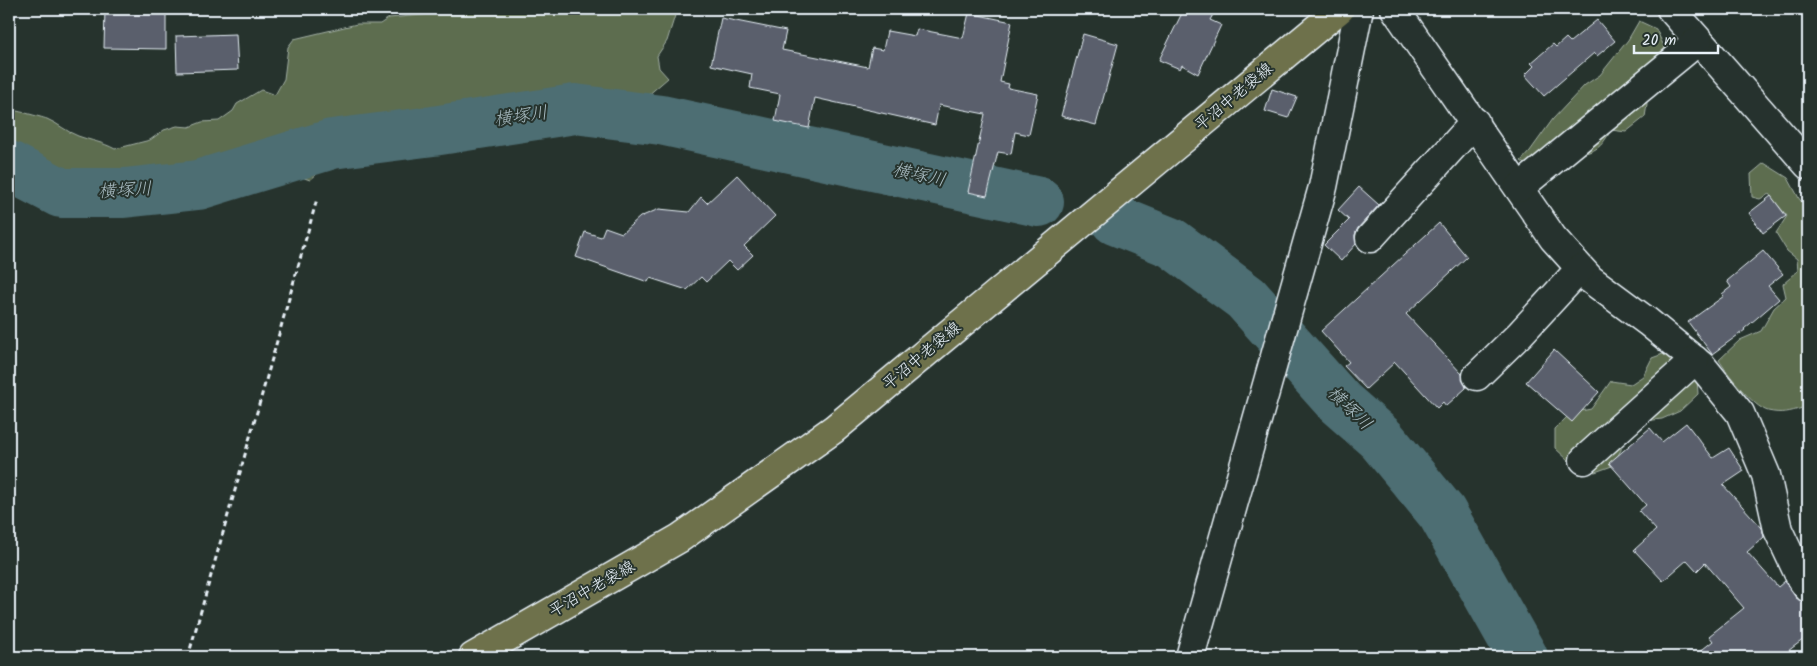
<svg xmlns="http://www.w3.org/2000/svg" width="1817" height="666" font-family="Kalam,'Klee One',sans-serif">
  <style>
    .green { fill: #5d6d4f; stroke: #a2afa4 }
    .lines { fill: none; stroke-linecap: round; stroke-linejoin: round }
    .river { stroke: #4d6e73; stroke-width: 50 }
    .building { fill: #5a5f6c; stroke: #e8f1f8 }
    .minor-casing { stroke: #e8f1f8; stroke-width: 31 }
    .major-casing { stroke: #e8f1f8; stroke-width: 31 }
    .path { stroke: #e8f1f8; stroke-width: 3; stroke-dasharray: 5 4; stroke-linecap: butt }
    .minor { stroke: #26332d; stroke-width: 28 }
    .major { stroke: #6e714b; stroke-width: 28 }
    .labels { text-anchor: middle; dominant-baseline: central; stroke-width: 4; stroke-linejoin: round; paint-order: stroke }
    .street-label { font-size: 16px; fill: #e8f1f8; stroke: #26332d }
    .water-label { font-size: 18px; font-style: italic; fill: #aabdc3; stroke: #26332d }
  </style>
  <rect width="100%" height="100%" fill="#26332d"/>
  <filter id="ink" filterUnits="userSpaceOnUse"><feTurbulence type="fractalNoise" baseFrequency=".02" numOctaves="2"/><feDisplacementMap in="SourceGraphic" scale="10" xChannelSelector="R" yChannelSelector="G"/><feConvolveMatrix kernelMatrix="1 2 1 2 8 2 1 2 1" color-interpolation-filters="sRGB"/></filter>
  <g filter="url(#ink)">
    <g class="green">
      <path d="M441 9H677L667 41 657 56 659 68 668 78 647 96 645 103 650 110 639 123 629 122 618 110 605 125 567 128 526 127 476 143 461 140 438 146 422 154 402 146 378 155 358 150 339 155 310 180 290 173 268 172 232 190 216 193 194 178 176 180 170 207 152 211H128L102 208 75 199 58 201 44 196 9 172V110C12 109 41 117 47 119 57 123 67 132 78 136 92 141 102 142 115 149L150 140 164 130 177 126 189 127 202 122 219 121 233 111 237 104 261 90 275 95 284 79 288 47 294 39 357 24H380L389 18 432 14Z"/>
      <path d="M1639 21 1656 29 1667 53 1645 90 1647 104 1645 117 1626 132 1611 130C1598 154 1592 151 1567 157 1556 160 1544 166 1534 170L1521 161 1530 151 1553 119 1585 85 1600 75 1628 40Z"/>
      <path d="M1764 163 1788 178 1800 200 1808 208V396L1802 408C1790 412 1781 414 1768 411 1753 407 1727 373 1719 360L1740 340 1761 331 1774 308 1786 297 1783 284 1798 271 1797 259 1787 251 1776 233 1787 216 1769 194 1760 199 1752 197 1751 174Z"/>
      <polygon points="1663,354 1697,378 1698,394 1680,411 1662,419 1644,421 1623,433 1621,450 1612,466 1595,472 1568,460 1555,448 1555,429 1571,413 1591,409 1611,381 1631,384 1643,376 1652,358"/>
    </g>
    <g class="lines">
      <g class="river">
        <polyline points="9,166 61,193 124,193 198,185 332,144 433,131 575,109 661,120 1039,202"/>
        <polyline points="1115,220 1172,243 1246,298 1340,403 1381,439 1442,513 1523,657"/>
      </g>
    </g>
    <g class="building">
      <polygon points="105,9 166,9 166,49 104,48"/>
      <polygon points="1184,9 1216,9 1210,20 1221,25 1198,74 1182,65 1180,69 1159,60"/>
      <polygon points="969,13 1012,22 1000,82 1009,84 1008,88 1038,94 1029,135 1015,132 1011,154 998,152 987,196 968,192 985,114 939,105 935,125 815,98 809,128 775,121 780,94 750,88 752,74 711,65 721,18 786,31 782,50 868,67 872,48 883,50 887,31 915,36 917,29 963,38"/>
      <polygon points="1597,20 1615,41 1597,56 1594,53 1544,96 1525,75 1534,66 1531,63 1553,44 1556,47 1566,38 1570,42"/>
      <polygon points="236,34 238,70 177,72 176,36"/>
      <polygon points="1083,34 1118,44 1096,125 1061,116"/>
      <polygon points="1272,89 1297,97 1288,118 1265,111"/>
      <polygon points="737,175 775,216 744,246 753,255 737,270 728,261 706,282 701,277 687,290 650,278 648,282 576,257 585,232 601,237 605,227 622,233 640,217 659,209 689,212 701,197 707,203"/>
      <polygon points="1359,187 1379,205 1358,228 1355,235 1356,244 1341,261 1324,245 1349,220 1338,210"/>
      <polygon points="1771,196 1786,216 1763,233 1749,213"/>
      <polygon points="1439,223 1467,257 1406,314 1462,374 1466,388 1446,406 1443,402 1437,408 1395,362 1366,389 1344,366 1349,362 1321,331"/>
      <polygon points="1763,251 1783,274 1768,286 1779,299 1744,329 1745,330 1712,354 1688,322 1724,296 1722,294 1731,287 1727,281"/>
      <polygon points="1554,350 1599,392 1572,422 1526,382"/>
      <polygon points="1686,423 1713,458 1729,448 1744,471 1723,485 1762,528 1764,537 1747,552 1778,587 1785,581 1796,598 1808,603 1808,636 1780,657 1693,657 1713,641 1709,636 1744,608 1705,563 1697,571 1687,560 1663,581 1634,550 1656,530 1639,511 1646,505 1609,463 1650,428 1662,442"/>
    </g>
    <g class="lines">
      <g class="minor-casing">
        <g id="minor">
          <polyline points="1395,9 1553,238 1590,279 1648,322 1702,366 1740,413 1766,475 1778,530 1801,579 1808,588"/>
          <polyline points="1671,9 1808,165"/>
          <polyline points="1519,188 1698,41"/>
          <polyline points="1370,238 1475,122"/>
          <polyline points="1477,376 1520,334 1580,269"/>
          <polyline points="1584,460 1695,360"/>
          <polyline points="1190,657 1323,187 1359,9"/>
        </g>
      </g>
      <g class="major-casing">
        <polyline id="major" points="473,657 680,538 834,429 1340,9"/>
      </g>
      <polyline class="path" points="188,657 317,199"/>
      <use href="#minor" class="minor"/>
      <use href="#major" class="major"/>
    </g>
  </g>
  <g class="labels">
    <g class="street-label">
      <text transform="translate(1234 97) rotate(-40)">平沼中老袋線</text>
      <text transform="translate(922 356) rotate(-40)">平沼中老袋線</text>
      <text transform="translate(592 589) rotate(-30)">平沼中老袋線</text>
    </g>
    <g class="water-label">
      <text transform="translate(521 117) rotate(-8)">横塚川</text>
      <text transform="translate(919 176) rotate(12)">横塚川</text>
      <text transform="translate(125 191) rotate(-3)">横塚川</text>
      <text transform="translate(1349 409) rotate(44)">横塚川</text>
    </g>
  </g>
  <rect width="1817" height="666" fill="none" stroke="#26332d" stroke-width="30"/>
  <rect x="15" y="15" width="1787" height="636" fill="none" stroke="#e8f1f8" stroke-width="2" filter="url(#ink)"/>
  <path d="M1634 45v8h84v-8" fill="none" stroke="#e8f1f8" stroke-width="2.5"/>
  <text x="1642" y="45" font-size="15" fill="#e8f1f8" stroke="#26332d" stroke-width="4" paint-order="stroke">20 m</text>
</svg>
